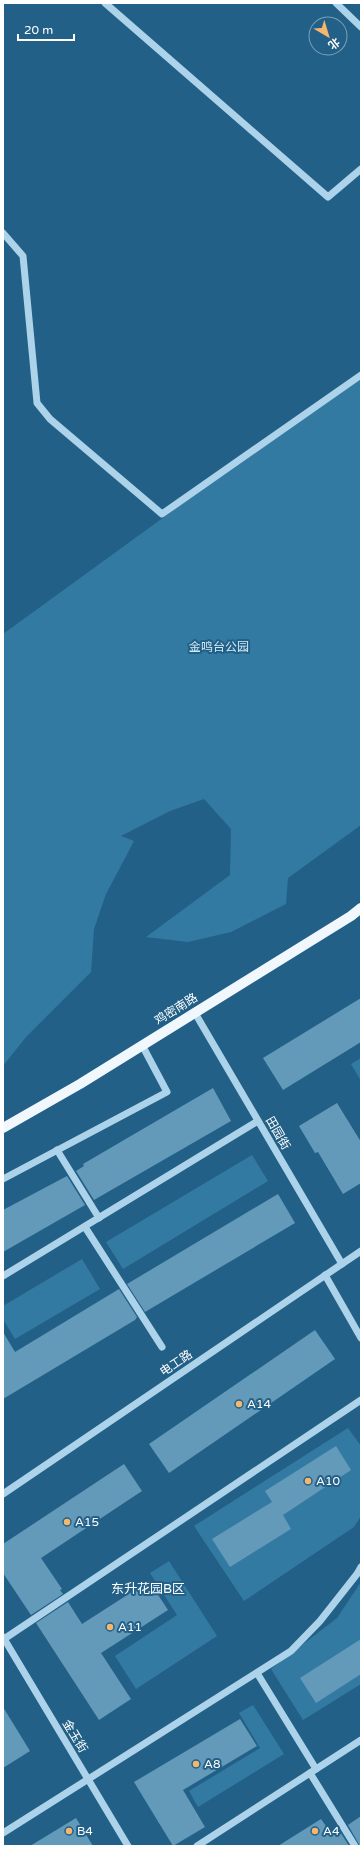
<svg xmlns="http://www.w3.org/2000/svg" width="364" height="1849" font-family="'Varela Round','Noto Sans SC',sans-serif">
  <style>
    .green { fill: #337aa3 }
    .building { fill: #639aba }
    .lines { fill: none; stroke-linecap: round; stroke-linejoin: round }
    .minor { stroke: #acd3e9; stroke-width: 7 }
    .major { stroke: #f0f8fe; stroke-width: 10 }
    .poi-dot { fill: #f5b66e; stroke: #226087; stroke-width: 1.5 }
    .labels { text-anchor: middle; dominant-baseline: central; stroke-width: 4; stroke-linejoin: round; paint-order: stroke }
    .park-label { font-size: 12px; fill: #d1e9f7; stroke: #226087 }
    .street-label { font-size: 12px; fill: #fff; stroke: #226087 }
    .poi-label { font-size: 12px; fill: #fff; stroke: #226087; text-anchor: start }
    .neighbourhood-label { font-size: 13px; fill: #fff; stroke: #226087 }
  </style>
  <rect width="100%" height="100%" fill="#226087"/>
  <g class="green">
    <polygon points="361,374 361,825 288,878 286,904 231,932 188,942 146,937 230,875 231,829 204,799 170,811 121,836 134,841 106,894 94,929 91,972 26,1037 3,1066 3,634"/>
    <polygon points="361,1058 361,1081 351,1064"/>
    <polygon points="252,1155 268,1181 123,1269 106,1242"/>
    <polygon points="82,1259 100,1289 15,1339 3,1319 3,1306"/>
    <polygon points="348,1428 361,1446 361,1516 354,1527 244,1601 194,1526"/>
    <polygon points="169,1561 217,1636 136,1689 115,1656 177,1615 150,1573"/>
    <polygon points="361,1582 361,1684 303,1720 271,1669 337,1618"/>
    <polygon points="253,1705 284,1754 198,1807 189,1791 260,1748 239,1713"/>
  </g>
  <g class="building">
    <polygon points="361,998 361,1042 283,1090 263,1058"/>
    <polygon points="213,1088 231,1121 94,1200 76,1171 84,1166 83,1164"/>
    <polygon points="337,1103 361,1142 361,1183 343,1194 318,1152 315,1153 299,1126"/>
    <polygon points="67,1176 85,1205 3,1252 3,1210"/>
    <polygon points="278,1194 295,1223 145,1312 127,1284"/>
    <polygon points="119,1289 137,1317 135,1320 3,1399 3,1332 15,1352"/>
    <polygon points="315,1330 335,1359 169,1473 149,1444"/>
    <polygon points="336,1446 351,1470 283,1515 291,1529 230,1567 212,1539 272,1502 265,1491"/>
    <polygon points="124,1464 142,1491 41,1558 62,1589 60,1590 63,1594 31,1615 3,1573 3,1544"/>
    <polygon points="149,1581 168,1610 101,1653 131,1699 99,1720 36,1623 68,1602 82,1624"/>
    <polygon points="361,1639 361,1674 316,1703 300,1678"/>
    <polygon points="3,1707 30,1751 3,1768"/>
    <polygon points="240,1719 257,1746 183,1790 205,1827 173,1846 134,1782"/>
    <polygon points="361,1816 361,1846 360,1846 348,1825"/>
    <polygon points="76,1818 93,1846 30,1846"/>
    <polygon points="321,1819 331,1833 337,1829 339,1830 349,1846 278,1846"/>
  </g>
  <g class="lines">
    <g class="minor">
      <polyline points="105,3 328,197 361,169"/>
      <polyline points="336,3 361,27"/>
      <polyline points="3,233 23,256 37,403 50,419 162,514 361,375"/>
      <polyline points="195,1013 342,1264"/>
      <polyline points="57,1150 99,1218"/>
      <polyline points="3,1179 167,1092 142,1045"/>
      <polyline points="85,1227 162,1347"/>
      <polyline points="325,1275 361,1338"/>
      <polyline points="3,1276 258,1121"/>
      <polyline points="3,1494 361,1251"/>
      <polyline points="3,1637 128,1846"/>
      <polyline points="4,1639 361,1400"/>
      <polyline points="257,1673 316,1769"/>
      <polyline points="310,1773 355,1846"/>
      <polyline points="3,1833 291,1651 320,1621 357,1574 361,1567"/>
      <polyline points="197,1846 361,1740"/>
    </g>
    <polyline class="major" points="3,1128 80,1084 351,916 361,908"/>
  </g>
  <g class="poi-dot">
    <circle cx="239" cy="1404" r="4"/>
    <circle cx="308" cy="1481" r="4"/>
    <circle cx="67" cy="1522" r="4"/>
    <circle cx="110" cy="1627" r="4"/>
    <circle cx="196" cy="1764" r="4"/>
    <circle cx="69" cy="1831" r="4"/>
    <circle cx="315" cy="1831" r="4"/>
  </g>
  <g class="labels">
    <g class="park-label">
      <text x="219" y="647">金鸣台公园</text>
    </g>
    <g class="street-label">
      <text transform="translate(176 1009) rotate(-32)">鸡密南路</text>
      <text transform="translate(278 1133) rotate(60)">田园街</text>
      <text transform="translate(176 1363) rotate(-34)">电工路</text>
      <text transform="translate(75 1736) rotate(59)">金玉街</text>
    </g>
    <g class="poi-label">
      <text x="247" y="1404">A14</text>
      <text x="316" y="1481">A10</text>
      <text x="75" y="1522">A15</text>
      <text x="118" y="1627">A11</text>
      <text x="204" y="1764">A8</text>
      <text x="77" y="1831">B4</text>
      <text x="323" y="1831">A4</text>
    </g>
    <g class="neighbourhood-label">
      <text x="148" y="1589">东升花园B区</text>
    </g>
  </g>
  <rect width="364" height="1849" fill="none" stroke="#ffffff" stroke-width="8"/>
  <g transform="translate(328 36) rotate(142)"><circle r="19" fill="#226087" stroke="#7aa0b7"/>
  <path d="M0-3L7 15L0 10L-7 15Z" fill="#f5b66e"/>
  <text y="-6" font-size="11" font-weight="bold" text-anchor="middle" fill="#ffffff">北</text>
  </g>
  <path d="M18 34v6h56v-6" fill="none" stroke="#ffffff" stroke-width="2"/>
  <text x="24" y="34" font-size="12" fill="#ffffff" stroke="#226087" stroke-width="3" paint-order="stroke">20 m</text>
</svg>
